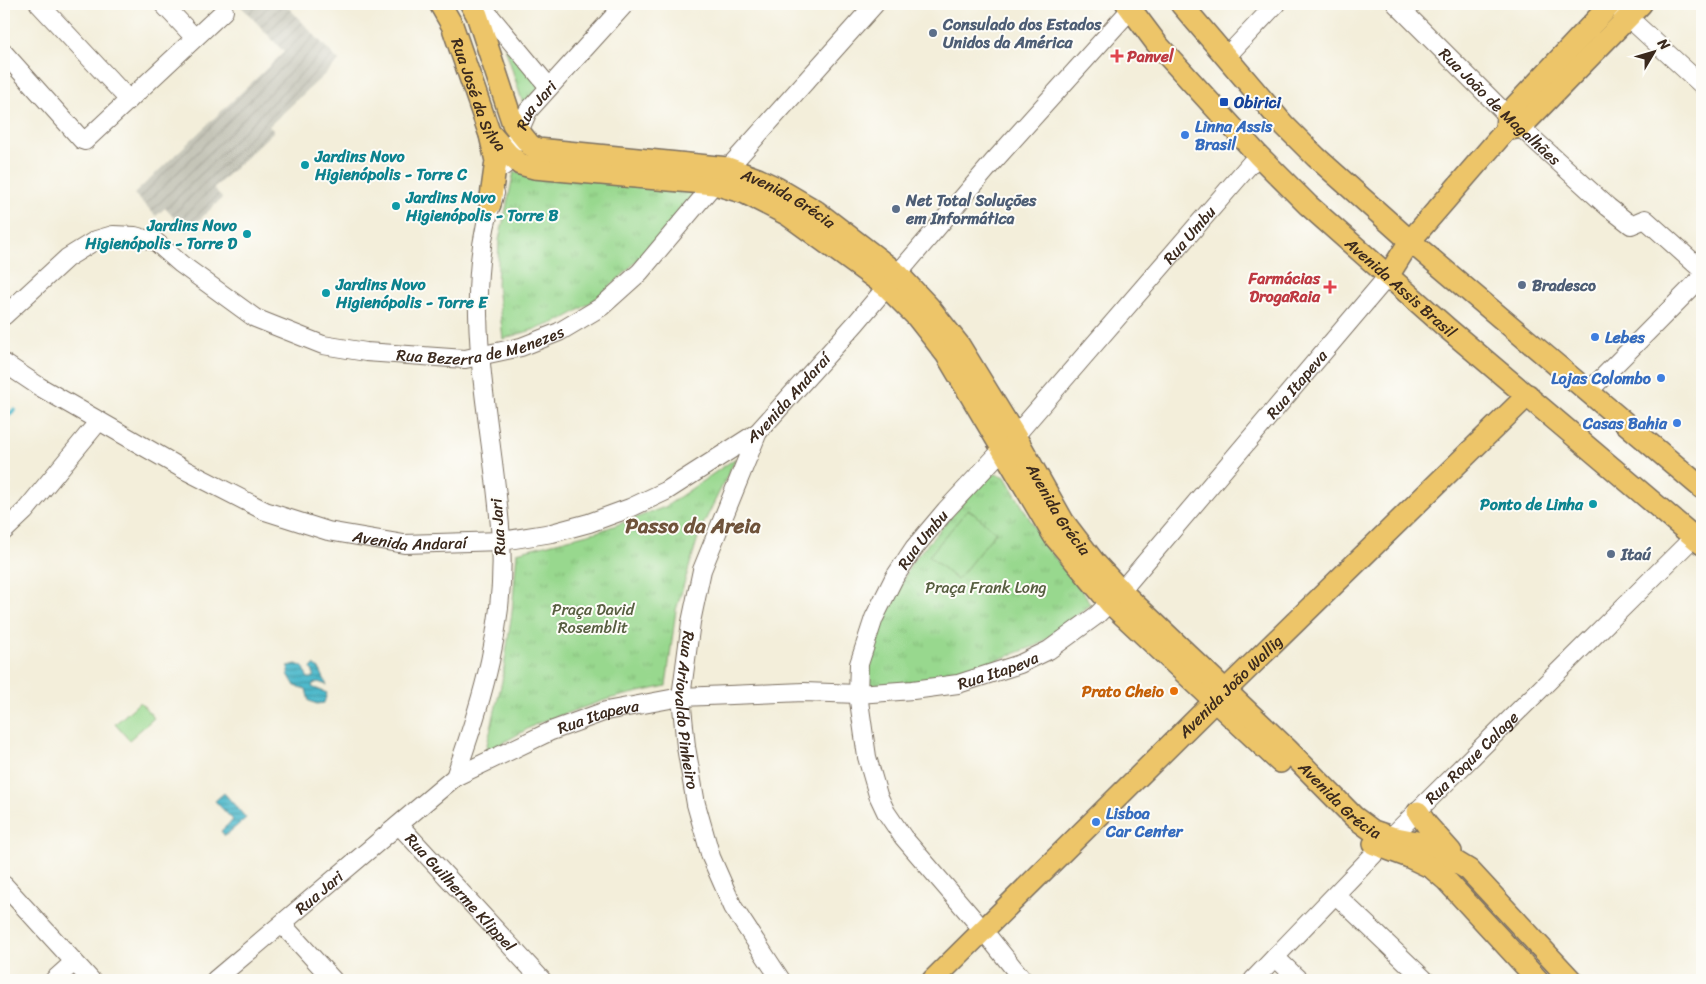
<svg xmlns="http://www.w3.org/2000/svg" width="1706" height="984" font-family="Sriracha,sans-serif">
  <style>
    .industrial { fill: url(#industrial-furrows) }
    .grass { fill: url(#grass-tufts); stroke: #6a8156 }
    .pitch { fill: #98d88e; stroke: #6a8156 }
    .water { fill: url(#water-rules); stroke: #457275 }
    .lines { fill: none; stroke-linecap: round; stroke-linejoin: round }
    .stream { stroke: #4fbacc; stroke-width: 4 }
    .minor-casing { stroke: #7b6f60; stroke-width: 20 }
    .major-casing { stroke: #7b6f60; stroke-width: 24 }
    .minor { stroke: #fff; stroke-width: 18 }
    .major { stroke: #edc569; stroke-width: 21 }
    .service-dot { fill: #5c6f8a; stroke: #fdfcf7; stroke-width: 2 }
    .health-dot { fill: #e0444e; stroke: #fdfcf7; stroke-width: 2 }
    .transit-dot { fill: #1a4fb4; stroke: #fdfcf7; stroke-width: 2 }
    .shop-dot { fill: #3f7fe0; stroke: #fdfcf7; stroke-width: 2 }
    .culture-dot { fill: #0f9aa8; stroke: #fdfcf7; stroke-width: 2 }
    .food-dot { fill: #e8710a; stroke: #fdfcf7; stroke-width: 2 }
    .labels { text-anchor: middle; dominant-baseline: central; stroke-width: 4; stroke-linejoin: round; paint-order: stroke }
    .service-label { font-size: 16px; font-weight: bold; fill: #4e5e75; stroke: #fdfcf7; text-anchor: start }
    .health-label { font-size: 16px; font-weight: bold; fill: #be3a42; stroke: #fdfcf7; text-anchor: start }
    .street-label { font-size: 16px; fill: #3b2a1e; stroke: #fdfcf7 }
    .transit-label { font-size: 16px; font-weight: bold; fill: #164399; stroke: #fdfcf7; text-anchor: start }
    .shop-label { font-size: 16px; font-weight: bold; fill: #366cbe; stroke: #fdfcf7; text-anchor: start }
    .culture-label { font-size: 16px; font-weight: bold; fill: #0d838f; stroke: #fdfcf7; text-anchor: start }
    .park-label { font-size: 16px; fill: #575e40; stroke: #fdfcf7 }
    .food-label { font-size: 16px; font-weight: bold; fill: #c56008; stroke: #fdfcf7; text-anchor: end }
    .district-label { font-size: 21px; font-weight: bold; fill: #6f533b; stroke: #fdfcf7 }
  </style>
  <defs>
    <pattern id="industrial-furrows" width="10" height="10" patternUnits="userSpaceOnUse" patternTransform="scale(1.25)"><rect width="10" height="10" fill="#c5c5b8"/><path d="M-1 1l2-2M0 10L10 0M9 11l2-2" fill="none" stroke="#aaa99e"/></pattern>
    <pattern id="grass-tufts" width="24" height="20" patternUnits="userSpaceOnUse" patternTransform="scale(1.25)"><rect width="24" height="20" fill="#98d88e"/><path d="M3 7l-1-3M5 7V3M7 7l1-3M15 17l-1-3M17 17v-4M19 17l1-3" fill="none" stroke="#84ba7a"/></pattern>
    <pattern id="water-rules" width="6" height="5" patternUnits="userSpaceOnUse" patternTransform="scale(1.25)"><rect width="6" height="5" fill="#4fbacc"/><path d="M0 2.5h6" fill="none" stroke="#4397a5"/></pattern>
  </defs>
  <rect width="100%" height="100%" fill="#fdfcf7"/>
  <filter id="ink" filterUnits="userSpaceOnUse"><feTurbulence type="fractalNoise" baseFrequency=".02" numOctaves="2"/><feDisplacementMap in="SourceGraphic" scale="10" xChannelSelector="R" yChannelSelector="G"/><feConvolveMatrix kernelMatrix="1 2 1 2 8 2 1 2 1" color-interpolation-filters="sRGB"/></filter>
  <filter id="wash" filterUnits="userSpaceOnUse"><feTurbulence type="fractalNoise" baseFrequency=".0096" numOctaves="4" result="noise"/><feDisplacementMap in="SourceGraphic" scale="20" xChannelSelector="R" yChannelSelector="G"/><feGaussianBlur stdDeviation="1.12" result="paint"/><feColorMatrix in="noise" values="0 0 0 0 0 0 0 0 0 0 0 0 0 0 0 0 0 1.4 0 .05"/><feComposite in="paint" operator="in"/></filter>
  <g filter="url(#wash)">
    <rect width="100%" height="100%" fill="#f3eeda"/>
    <polygon class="industrial" points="239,4 285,4 339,61 269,126 274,131 214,188 222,198 187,232 165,208 156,216 134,194 284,52"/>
    <g class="grass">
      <polygon points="505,47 542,85 523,104"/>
      <path d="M514 172 689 188 692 196C655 240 617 291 565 318 547 327 523 332 503 339L497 285 499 240Z"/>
      <polygon points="736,458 700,531 676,610 666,686 608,699 538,723 485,753 502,681 512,612 517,552 600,531 665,507"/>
      <polygon points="996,474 1005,477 1045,545 1086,596 1090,605 1038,645 950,677 866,688 870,649 912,562 985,478"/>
    </g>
    <g class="pitch">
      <polygon points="968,509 996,532 957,580 929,556"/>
      <polygon points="140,702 154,718 129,740 115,724"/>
    </g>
    <g class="water">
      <path d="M296 664C308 668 303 670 308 678H312L314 675 311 668 314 665 320 670 327 685 318 682 313 684 312 687 327 693 324 703 317 704 309 701 306 689 295 686 288 674 289 666Z"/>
      <polygon points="224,793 246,818 225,836 221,831 233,820 215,801"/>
    </g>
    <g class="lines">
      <polyline class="stream" points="4,420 14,410"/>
    </g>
  </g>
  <g filter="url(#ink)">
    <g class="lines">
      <g class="minor-casing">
        <g id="minor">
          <polyline points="39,4 129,100"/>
          <polyline points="163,4 195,38"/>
          <polyline points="480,4 549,87"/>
          <path id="s1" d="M1396 4 1507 115 1608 207 1631 225 1645 219 1702 270"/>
          <polyline points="1618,8 1702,85"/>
          <polyline points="4,53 82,140 85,141 224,11"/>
          <polyline points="1226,57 1276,4"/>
          <path id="s2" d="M504 166 528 111 625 4"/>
          <path id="s3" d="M4 316 67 258 96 240 113 235 135 236 156 242 181 264 255 318 323 345 366 352 465 359 521 347 559 332 601 307 640 272 714 184 875 4"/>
          <path id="s4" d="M4 363 40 387 183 469 265 511 328 531 404 544 502 541 552 533 589 523 630 508 666 491 758 432 856 323 993 162 1131 9"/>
          <polyline points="1589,391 1702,277"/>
          <path id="s5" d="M758 432 702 570 691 622 681 697 686 747 696 804 711 857 733 907 781 980"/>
          <polyline points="4,531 25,511 99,421"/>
          <path id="s6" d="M455 777 551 731 606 711 681 697 804 692 858 694 913 690 958 684 1020 664 1049 650 1097 615 1121 591 1388 276"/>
          <path id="s7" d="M399 825 542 980"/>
          <polyline points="4,885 91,980"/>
          <polyline points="1336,895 1425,980"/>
          <polyline points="282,924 333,980"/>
          <polyline points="1275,957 1299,980"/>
          <polyline points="54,980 74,962"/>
          <path id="s8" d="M215 980 455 777C482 702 506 622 501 541 495 430 456 300 495 193"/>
          <path id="s9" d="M1023 980 983 930 903 837 886 812 878 795 867 757 858 694 859 664 874 618 894 578 914 548 946 510 1015 436 1258 155"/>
          <path id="s10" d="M1253 980 1381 847 1694 537"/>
        </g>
      </g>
      <g class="major-casing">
        <g id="major">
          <path id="s11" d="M440 4 452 25 489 132 508 154 520 164 534 168 714 184 745 193 788 215 887 287 917 317 946 354 1054 536 1110 603 1280 762"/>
          <path id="s12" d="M471 4 477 15 513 124 530 145 537 149 728 168 758 179 777 188 816 211 898 274 929 307 959 345 1015 436 1063 521 1095 563 1121 591 1287 749 1354 817 1373 831 1391 837 1422 843 1436 850 1469 870 1571 980"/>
          <path id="s13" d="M1127 4 1157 44 1258 155 1308 205 1447 328 1702 544"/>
          <polyline points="1181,4 1284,125 1316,157 1410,241 1702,488"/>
          <polyline points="1506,130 1507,115 1611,4"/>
          <polyline points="490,135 496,161 490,204"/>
          <polyline points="1388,276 1410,241 1506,130 1521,127 1641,4"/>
          <polyline points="1418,812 1427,825 1451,852"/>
          <polyline points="1374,844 1409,857 1432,868 1446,880 1538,980"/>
          <path id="s14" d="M933 980 1235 681 1528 395"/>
        </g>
      </g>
      <use href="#minor" class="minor"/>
      <use href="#major" class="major"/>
    </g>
  </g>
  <g class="service-dot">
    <circle cx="933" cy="33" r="5"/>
    <circle cx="896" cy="209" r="5"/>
    <circle cx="1522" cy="285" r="5"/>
    <circle cx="1611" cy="554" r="5"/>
  </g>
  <g class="health-dot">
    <path d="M1114.5 48.5h5v5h5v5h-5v5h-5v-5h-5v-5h5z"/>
    <path d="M1327.5 279.5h5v5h5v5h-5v5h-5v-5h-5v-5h5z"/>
  </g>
  <rect class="transit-dot" x="1219" y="97" width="10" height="10" rx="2.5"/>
  <g class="shop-dot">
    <circle cx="1185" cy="135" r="5"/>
    <circle cx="1595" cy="337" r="5"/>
    <circle cx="1661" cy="378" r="5"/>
    <circle cx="1677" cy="423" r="5"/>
    <circle cx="1096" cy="822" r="5"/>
  </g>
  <g class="culture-dot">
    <circle cx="305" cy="165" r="5"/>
    <circle cx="396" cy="206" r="5"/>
    <circle cx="247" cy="234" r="5"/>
    <circle cx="326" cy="293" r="5"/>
    <circle cx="1593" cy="504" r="5"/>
  </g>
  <circle class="food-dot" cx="1174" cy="691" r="5"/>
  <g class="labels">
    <g class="service-label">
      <text x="943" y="24">Consulado dos Estados<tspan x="943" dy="18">Unidos da América</tspan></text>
      <text x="906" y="200">Net Total Soluções<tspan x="906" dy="18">em Informática</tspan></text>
      <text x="1532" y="285">Bradesco</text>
      <text x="1621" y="554">Itaú</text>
    </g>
    <g class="health-label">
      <text x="1127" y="56">Panvel</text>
      <text x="1320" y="278" text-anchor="end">Farmácias<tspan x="1320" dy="18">DrogaRaia</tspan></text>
    </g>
    <g class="street-label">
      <text stroke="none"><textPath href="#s11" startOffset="99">Rua José da Silva</textPath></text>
      <text stroke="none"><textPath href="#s2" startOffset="69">Rua Jari</textPath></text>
      <text stroke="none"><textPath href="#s1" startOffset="146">Rua João de Magalhães</textPath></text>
      <text stroke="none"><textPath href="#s12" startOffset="422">Avenida Grécia</textPath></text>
      <text stroke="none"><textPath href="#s9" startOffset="915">Rua Umbu</textPath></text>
      <text stroke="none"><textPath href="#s13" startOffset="395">Avenida Assis Brasil</textPath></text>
      <text stroke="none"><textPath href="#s3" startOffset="539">Rua Bezerra de Menezes</textPath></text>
      <text stroke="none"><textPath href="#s6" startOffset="981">Rua Itapeva</textPath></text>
      <text stroke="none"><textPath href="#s4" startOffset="869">Avenida Andaraí</textPath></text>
      <text stroke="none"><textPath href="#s12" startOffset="842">Avenida Grécia</textPath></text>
      <text transform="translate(498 527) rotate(-94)">Rua Jari</text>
      <text stroke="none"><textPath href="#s4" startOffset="449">Avenida Andaraí</textPath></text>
      <text stroke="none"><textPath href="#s9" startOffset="510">Rua Umbu</textPath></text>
      <text stroke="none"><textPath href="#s6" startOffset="561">Rua Itapeva</textPath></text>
      <text stroke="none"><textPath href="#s14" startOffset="418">Avenida João Wallig</textPath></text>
      <text stroke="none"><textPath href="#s5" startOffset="291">Rua Ariovaldo Pinheiro</textPath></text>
      <text stroke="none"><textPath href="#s6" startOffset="156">Rua Itapeva</textPath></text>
      <text stroke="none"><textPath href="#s10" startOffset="312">Rua Roque Calage</textPath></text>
      <text stroke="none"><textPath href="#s12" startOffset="1248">Avenida Grécia</textPath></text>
      <text stroke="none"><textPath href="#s7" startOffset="91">Rua Guilherme Klippel</textPath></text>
      <text stroke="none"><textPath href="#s8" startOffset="136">Rua Jari</textPath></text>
    </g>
    <g class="transit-label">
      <text x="1234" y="102">Obirici</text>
    </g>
    <g class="shop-label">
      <text x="1195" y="126">Linna Assis<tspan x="1195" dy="18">Brasil</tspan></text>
      <text x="1605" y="337">Lebes</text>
      <text x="1651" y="378" text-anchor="end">Lojas Colombo</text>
      <text x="1667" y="423" text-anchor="end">Casas Bahia</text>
      <text x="1106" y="813">Lisboa<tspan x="1106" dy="18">Car Center</tspan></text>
    </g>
    <g class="culture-label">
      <text x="315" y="156">Jardins Novo<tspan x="315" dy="18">Higienópolis - Torre C</tspan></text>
      <text x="406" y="197">Jardins Novo<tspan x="406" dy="18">Higienópolis - Torre B</tspan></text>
      <text x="237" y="225" text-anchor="end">Jardins Novo<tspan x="237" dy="18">Higienópolis - Torre D</tspan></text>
      <text x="336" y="284">Jardins Novo<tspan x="336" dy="18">Higienópolis - Torre E</tspan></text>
      <text x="1583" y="504" text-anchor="end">Ponto de Linha</text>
    </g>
    <g class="park-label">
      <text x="986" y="587">Praça Frank Long</text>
      <text x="593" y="609">Praça David<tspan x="593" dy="18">Rosemblit</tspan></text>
    </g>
    <g class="food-label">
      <text x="1164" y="691">Prato Cheio</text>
    </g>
    <g class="district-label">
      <text x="693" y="526">Passo da Areia</text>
    </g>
  </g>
  <rect width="1706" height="984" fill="none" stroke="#fdfcf7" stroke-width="20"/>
  <g transform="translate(1654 52) rotate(52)" stroke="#fdfcf7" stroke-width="4" paint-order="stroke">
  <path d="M0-4L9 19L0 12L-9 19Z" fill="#3b2a1e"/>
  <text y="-8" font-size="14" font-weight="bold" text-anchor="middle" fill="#3b2a1e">N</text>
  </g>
</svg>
